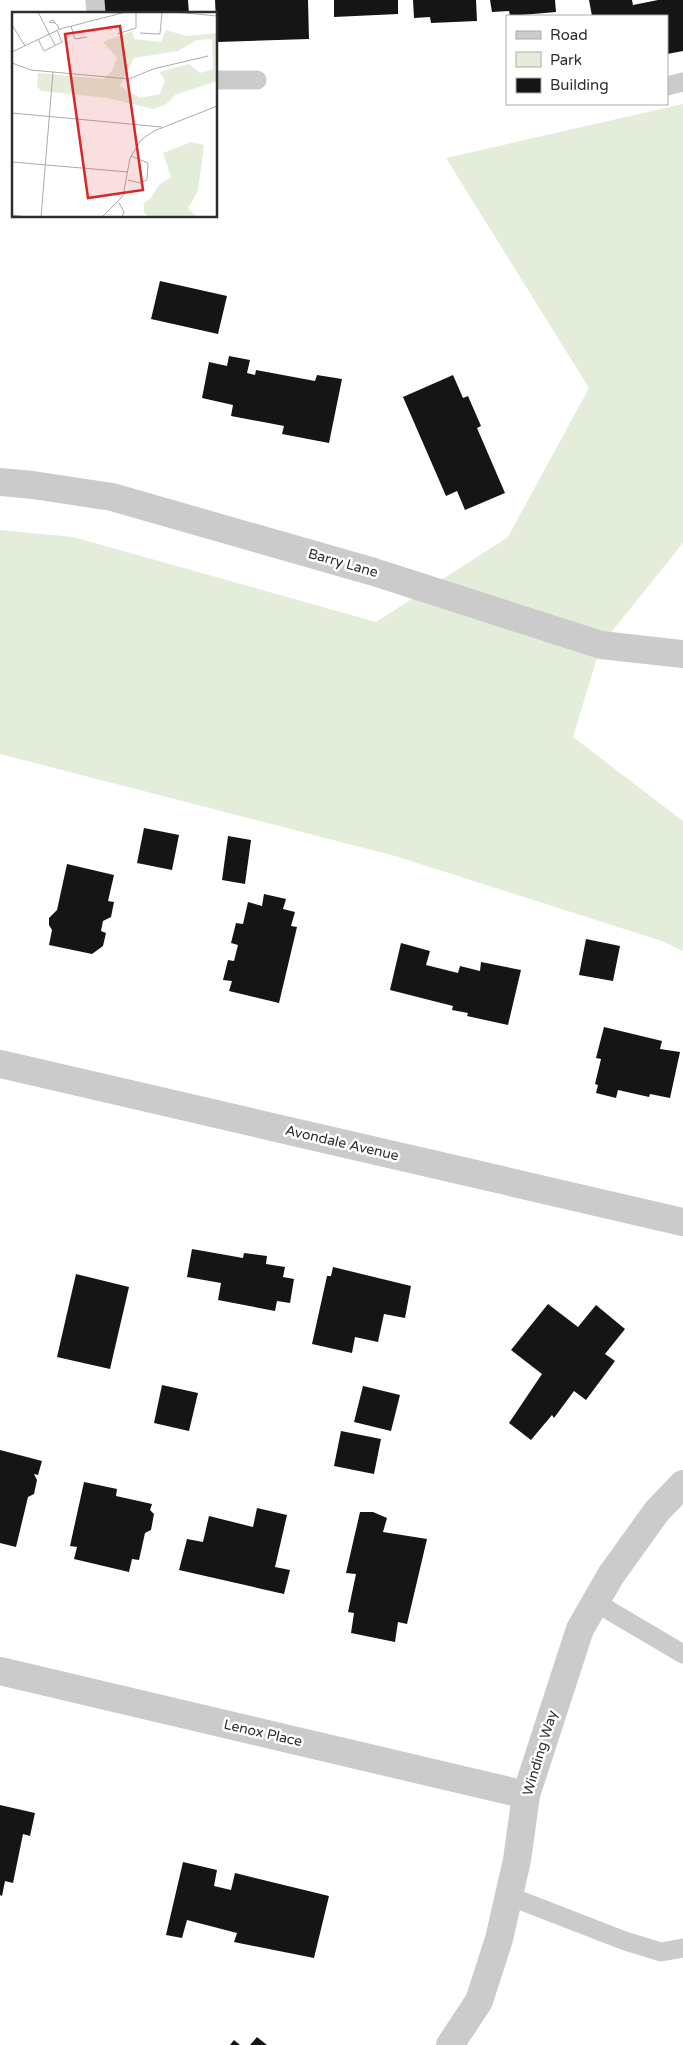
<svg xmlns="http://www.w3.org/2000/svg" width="683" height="2045" font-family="'Varela Round',sans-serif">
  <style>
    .green { fill: #e3edda }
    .building { fill: #151515 }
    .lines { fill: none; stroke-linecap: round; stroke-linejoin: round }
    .service { stroke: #cbcbcb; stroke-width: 19 }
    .minor { stroke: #cbcbcb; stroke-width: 28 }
    .labels { text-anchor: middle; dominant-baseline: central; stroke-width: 5; stroke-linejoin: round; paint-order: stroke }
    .street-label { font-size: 14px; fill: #2e2e2e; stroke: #fff }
    .inset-road { fill: none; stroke: #ababab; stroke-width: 1 }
    .view { fill: #d62828; fill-opacity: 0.15; stroke: #d62828; stroke-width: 2.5 }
    .inset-edge { fill: none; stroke: #2e2e2e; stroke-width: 2.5 }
  </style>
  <rect width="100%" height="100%" fill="#fff"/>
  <polygon class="green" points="683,104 683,543 601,645 573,737 683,821 683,951 662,941 395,856 0,754 0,530 73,537 376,622 508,537 589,388 446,158"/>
  <g class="building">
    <polygon points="100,0 188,0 189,14 101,14"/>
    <polygon points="215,0 308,0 309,39 217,42"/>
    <polygon points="334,0 398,0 398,14 334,17"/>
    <polygon points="413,0 476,0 477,21 431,23 430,17 414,18"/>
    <polygon points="490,0 555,0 556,12 510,16 509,11 492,12"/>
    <polygon points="589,0 632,0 633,5 658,0 683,0 683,51 667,54 667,16 592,16"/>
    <polygon points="160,281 227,296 218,334 151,319"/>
    <polygon points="229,356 250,360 247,373 255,375 256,370 315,381 317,375 342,379 329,443 282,434 284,426 231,416 233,405 202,398 209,362 227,366"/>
    <polygon points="453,375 463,398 468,396 481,426 477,428 505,493 465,510 457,491 446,496 403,397"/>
    <polygon points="144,828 179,835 172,870 137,863"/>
    <polygon points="228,836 251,840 245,884 222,880"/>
    <polygon points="67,864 114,875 108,901 114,902 111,917 103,921 101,931 106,933 103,946 92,954 49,945 52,930 49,925 49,918 57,910"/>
    <polygon points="264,894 286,899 283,909 295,912 291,926 297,927 279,1003 229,991 232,981 223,980 228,960 234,961 238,945 231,943 236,923 243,924 248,902 262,906"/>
    <polygon points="586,939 620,946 613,981 579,975"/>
    <polygon points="401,943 430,951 426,965 458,973 460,966 480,971 481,962 521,970 508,1025 467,1016 468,1013 452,1010 453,1006 390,990"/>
    <polygon points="604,1027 662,1041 660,1049 680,1052 670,1098 650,1094 649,1097 618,1090 616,1098 596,1093 598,1085 595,1084 601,1059 596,1058"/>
    <polygon points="192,1249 243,1258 244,1253 267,1256 266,1264 285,1267 283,1277 294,1279 290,1303 277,1301 275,1311 218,1300 221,1283 187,1277"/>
    <polygon points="333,1267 411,1286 405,1318 384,1314 378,1342 355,1337 352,1353 312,1344 327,1276 331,1276"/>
    <polygon points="76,1274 129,1287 110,1369 57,1357"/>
    <polygon points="548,1304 578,1327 596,1305 625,1329 605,1354 615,1361 586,1400 574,1391 554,1418 552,1415 531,1440 509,1423 542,1374 511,1350"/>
    <polygon points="162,1385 198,1393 189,1431 154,1423"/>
    <polygon points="363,1386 400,1395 391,1431 354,1422"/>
    <polygon points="341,1431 381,1439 374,1474 334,1466"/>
    <polygon points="0,1450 42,1461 38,1475 34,1474 37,1480 34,1494 28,1497 16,1547 0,1543"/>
    <polygon points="84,1482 117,1489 116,1496 152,1504 150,1510 154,1514 151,1530 145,1533 139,1560 132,1559 129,1572 74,1559 77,1547 70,1546"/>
    <polygon points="257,1508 287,1515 275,1567 290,1570 284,1594 179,1570 187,1539 203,1542 209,1516 253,1527"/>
    <polygon points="360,1512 373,1512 387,1518 383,1532 427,1539 407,1624 398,1622 395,1642 351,1633 354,1613 348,1612 356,1574 346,1573"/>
    <polygon points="0,1805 35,1813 30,1836 23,1834 13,1883 5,1881 2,1896 0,1895"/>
    <polygon points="183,1862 217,1870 214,1886 231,1890 235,1873 329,1896 314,1958 234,1942 237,1933 187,1920 182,1938 166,1935"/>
    <polygon points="257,2037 267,2045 250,2045"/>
    <polygon points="234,2040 240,2045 230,2045"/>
  </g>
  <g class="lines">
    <g class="service">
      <polyline points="95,0 96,14"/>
      <polyline points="216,80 257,80"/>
      <polyline points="667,86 683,82"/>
      <polyline points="595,1602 683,1654"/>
      <polyline points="509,1896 625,1941 661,1952 683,1948"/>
    </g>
    <g class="minor">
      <polyline points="0,482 33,485 112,497 374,572 601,645 683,654"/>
      <polyline points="0,1064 683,1222"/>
      <polyline points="0,1671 526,1795"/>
      <polyline points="450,2045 479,2001 499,1939 517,1860 526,1795 580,1629 611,1575 657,1511 683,1484"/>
    </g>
  </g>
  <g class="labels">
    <g class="street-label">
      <text transform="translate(343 563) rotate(16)">Barry Lane</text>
      <text transform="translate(342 1143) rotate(13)">Avondale Avenue</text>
      <text transform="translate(263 1733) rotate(13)">Lenox Place</text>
      <text transform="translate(540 1753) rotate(-73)">Winding Way</text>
    </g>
  </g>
  <g transform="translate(12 12)">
    <rect width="205" height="205" fill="#fff"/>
    <path d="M154 18 174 24 205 21V69L163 83 154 92 142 97 95 86 29 79 25 74 26 61 91 67 100 59 105 46 91 30 120 19 122 27 149 30ZM200 27 201 57 188 61 177 52 147 60 153 68 148 82 128 86 108 74 122 46 166 39 185 28ZM179 130 192 133 186 179 176 196 185 205H136L132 200V191L138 187 147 173 159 165 151 141Z" fill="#e3edda" fill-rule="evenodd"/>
    <path class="inset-road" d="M26 0 43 33M163 0 205 4M43 11 37 10 41 8 43 11 46 14 47 17M0 13 13 34M59 14 63 27 75 25M128 21 148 22 150 0M105 22 124 16V0M26 27 32 39 50 30 45 18M0 40 48 17 114 0M0 51 19 58 117 67 141 57 196 44M0 101 150 115M0 150 116 160M116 168 128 171 135 168 136 151 119 144M107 191 112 200 110 205M0 203 15 205M29 205 41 60M90 205 111 184 118 146 129 128 142 119 205 94"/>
    <path class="view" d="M108 14 131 178 76 186 53 22Z"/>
    <rect width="205" height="205" class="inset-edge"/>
  </g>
  <rect x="506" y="15" width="162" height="90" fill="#ffffff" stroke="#ababab"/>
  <rect x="516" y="31" width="25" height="8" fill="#cbcbcb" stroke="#ababab"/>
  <text x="550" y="40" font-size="15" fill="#2e2e2e">Road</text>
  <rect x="516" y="52" width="25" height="15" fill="#e3edda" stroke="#ababab"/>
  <text x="550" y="65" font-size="15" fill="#2e2e2e">Park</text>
  <rect x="516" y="78" width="25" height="15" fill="#151515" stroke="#ababab"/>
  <text x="550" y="90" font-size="15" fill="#2e2e2e">Building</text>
</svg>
